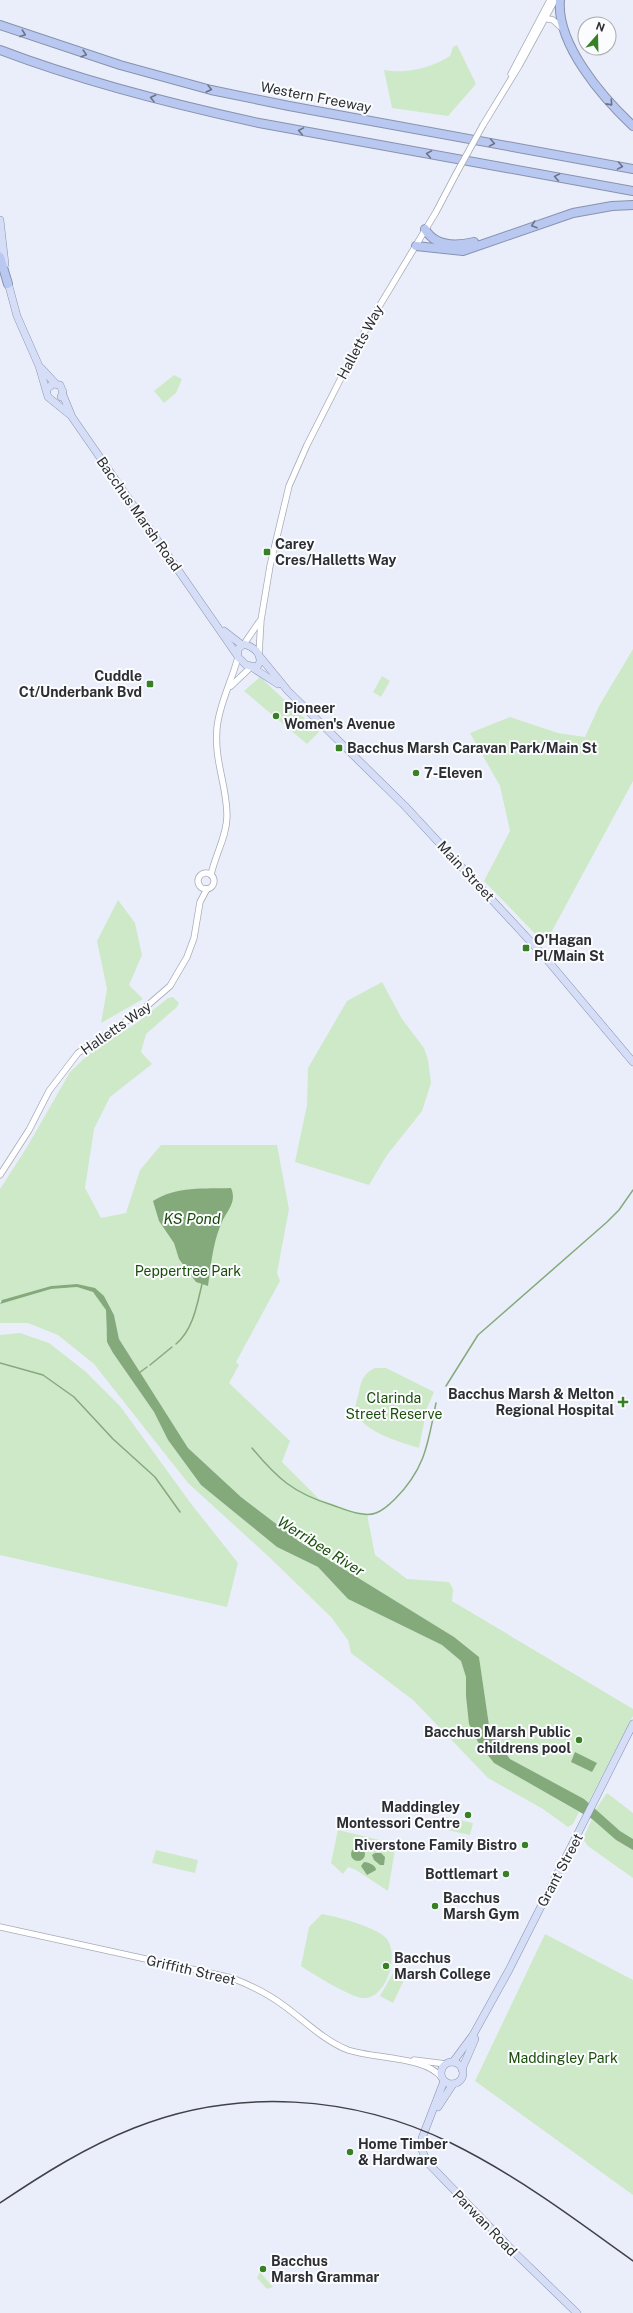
<svg xmlns="http://www.w3.org/2000/svg" width="633" height="2313" font-family="'Public Sans',sans-serif">
  <style>
    .green { fill: #cee9c8 }
    .water { fill: #84aa7b }
    .lines { fill: none; stroke-linecap: round; stroke-linejoin: round }
    .stream { stroke: #84aa7b; stroke-width: 1.5 }
    .minor-casing { stroke: #a7abb6; stroke-width: 7 }
    .major-casing { stroke: #8892ae; stroke-width: 8 }
    .highway-casing { stroke: #8892ae; stroke-width: 10 }
    .minor { stroke: #fff; stroke-width: 5.5 }
    .major { stroke: #d5def6; stroke-width: 7 }
    .highway { stroke: #b9c8f0; stroke-width: 8 }
    .rail { stroke: #404147; stroke-width: 1.5 }
    .minor-bridge-casing { stroke: #a7abb6; stroke-width: 7; stroke-linecap: butt }
    .minor-bridge { stroke: #fff; stroke-width: 5.5 }
    .oneway { stroke: #6c7388 }
    .poi-dot { fill: #388025; stroke: #fbfcfe; stroke-width: 1.5 }
    .labels { text-anchor: middle; dominant-baseline: central; stroke-width: 4; stroke-linejoin: round; paint-order: stroke }
    .street-label { font-size: 14px; fill: #2d2e33; stroke: #fbfcfe }
    .poi-label { font-size: 14px; font-weight: bold; fill: #2d2e33; stroke: #fbfcfe; text-anchor: start }
    .park-label { font-size: 14px; fill: #1a4d0a; stroke: #fbfcfe }
    .water-label { font-size: 15px; font-style: italic; fill: #1a4d09; stroke: #fbfcfe }
  </style>
  <rect width="100%" height="100%" fill="#eaeefa"/>
  <g class="green">
    <path d="M457 45 476 84 448 116 392 108 384 70C406 74 431 68 450 56L453 47Z"/>
    <polygon points="174,375 182,379 176,393 164,403 154,391"/>
    <polygon points="633,649 633,781 545,944 484,881 510,831 500,786 470,733 510,717 558,733 585,737 599,706"/>
    <polygon points="382,676 390,681 381,697 373,692"/>
    <polygon points="260,677 319,732 307,744 244,691"/>
    <polygon points="118,900 135,923 142,955 129,985 143,999 101,1023 107,989 97,941"/>
    <polygon points="382,982 402,1019 424,1048 428,1060 431,1083 422,1111 387,1155 369,1185 295,1162 307,1105 308,1068 347,1001"/>
    <polygon points="173,997 179,1003 177,1007 146,1034 141,1052 152,1064 110,1097 94,1129 85,1188 101,1218 126,1213 140,1170 161,1145 277,1145 289,1209 277,1273 280,1281 236,1362 239,1365 229,1383 290,1441 282,1462 319,1499 357,1513 367,1514 375,1555 407,1579 449,1582 453,1589 452,1601 633,1709 633,1716 588,1803 510,1759 490,1732 479,1657 452,1636 300,1542 241,1497 188,1448 119,1339 114,1315 104,1296 77,1284 51,1286 0,1301 0,1189 27,1147 70,1072 90,1053 138,1022 168,998"/>
    <polygon points="77,1287 93,1292 102,1302 106,1310 106,1330 113,1353 154,1412 168,1440 201,1485 277,1547 318,1567 348,1599 442,1645 461,1661 466,1677 466,1696 479,1744 494,1763 579,1812 573,1824 568,1827 543,1809 488,1778 413,1700 351,1653 348,1640 331,1617 268,1556 188,1483 94,1364 58,1335 28,1323 0,1323 0,1304 51,1289"/>
    <polygon points="20,1333 49,1343 86,1372 120,1406 192,1505 238,1563 227,1607 0,1555 0,1335"/>
    <path d="M375 1368H386L434 1392 427 1408 419 1448C400 1442 366 1433 357 1414 354 1408 357 1399 359 1392 361 1380 364 1373 375 1368Z"/>
    <polygon points="607,1793 633,1813 633,1839 620,1831 595,1810"/>
    <polygon points="446,1817 473,1823 470,1835 443,1829"/>
    <polygon points="592,1819 616,1840 633,1850 633,1878 588,1846 583,1839"/>
    <polygon points="338,1830 396,1844 388,1891 356,1870 348,1867 343,1874 331,1863"/>
    <polygon points="156,1850 198,1860 195,1873 152,1863"/>
    <path d="M322 1914C338 1917 373 1926 385 1937 401 1952 387 2000 363 1998 352 1998 311 1973 301 1966L309 1927Z"/>
    <polygon points="545,1934 633,1980 633,2195 475,2081"/>
    <polygon points="393,1973 404,1980 393,2003 380,1996"/>
    <polygon points="260,2272 273,2287 267,2289 257,2278"/>
  </g>
  <g class="water">
    <path d="M231 1188C237 1202 228 1209 222 1222 213 1241 211 1265 208 1286L196 1282 179 1259 174 1243 159 1221 153 1201C176 1186 205 1189 231 1188Z"/>
    <polygon points="77,1284 95,1288 104,1296 114,1315 119,1339 188,1448 241,1497 300,1542 454,1637 479,1657 490,1732 510,1759 584,1799 620,1831 633,1839 633,1850 616,1840 592,1819 494,1763 479,1744 469,1724 466,1696 466,1677 461,1661 442,1645 348,1599 318,1567 277,1547 201,1485 168,1440 154,1412 113,1353 107,1342 106,1310 93,1292 77,1287 51,1289 0,1304 2,1300 51,1286"/>
    <polygon points="575,1752 597,1763 592,1772 571,1762"/>
    <circle cx="358" cy="1854" r="7"/>
    <polygon points="375,1853 381,1853 385,1857 384,1865 380,1865 374,1860 372,1855"/>
    <path d="M364 1862C368 1862 376 1865 376 1870L367 1875 361 1866Z"/>
  </g>
  <g class="lines">
    <g class="stream">
      <path d="M176 1344C193 1330 197 1305 202 1284"/>
      <polyline points="0,1363 43,1375 74,1397 113,1439 155,1477 180,1512"/>
      <polyline points="150,1365 172,1347"/>
      <polyline points="139,1373 147,1367"/>
      <polyline points="446,1386 478,1335 607,1222 619,1210 633,1190"/>
      <path d="M252 1448C277 1478 293 1493 332 1505 344 1509 363 1518 376 1513 384 1510 390 1504 395 1499 426 1468 428 1442 436 1403"/>
    </g>
    <g class="minor-casing">
      <g id="minor">
        <polyline points="544,18 553,20 563,29"/>
        <polyline points="511,74 550,0"/>
        <polyline points="483,125 519,66 555,0"/>
        <polyline points="244,644 259,622"/>
        <polyline points="259,654 261,620 270,566 289,486 307,445 368,325 436,212 456,174"/>
        <polyline points="231,686 251,667"/>
        <circle cx="206" cy="881" r="8"/>
        <path d="M211 875C215 855 227 836 227 816 227 785 214 762 217 728 219 704 232 681 238 657"/>
        <polyline points="0,1175 29,1130 49,1091 78,1053 140,1012 170,986 187,957 194,938 200,902 207,889"/>
        <path d="M0 1927 232 1978C250 1985 267 1993 283 2005 304 2020 324 2041 348 2050 374 2059 426 2056 442 2078"/>
        <polyline points="414,2060 446,2064"/>
      </g>
    </g>
    <g class="major-casing">
      <g id="major">
        <polyline points="0,220 5,264"/>
        <polyline points="7,279 17,316 39,366 48,397 69,414"/>
        <polyline points="41,368 55,383"/>
        <polyline points="47,389 53,384 60,385 63,392 61,397"/>
        <polyline points="63,395 72,417 237,655"/>
        <polyline points="224,631 242,645"/>
        <path d="M244 644C253 647 261 652 260 662L257 667 246 665 238 657V649Z"/>
        <polyline points="261,658 288,691 405,806 543,955 633,1062"/>
        <polyline points="253,668 278,684"/>
        <polyline points="453,2062 473,2035 509,1970 633,1724"/>
        <circle cx="452" cy="2073" r="11"/>
        <polyline points="462,2069 475,2039"/>
        <polyline points="444,2081 422,2138 422,2150 427,2162 515,2253 577,2313"/>
        <polyline points="438,2107 453,2084"/>
      </g>
    </g>
    <g class="highway-casing">
      <g id="highway">
        <path d="M560 0C556 44 603 98 633 126"/>
        <polyline points="0,25 120,65 211,90 289,106 633,169"/>
        <path d="M0 50C84 82 171 104 259 123L633 191"/>
        <path d="M425 229C435 247 457 246 474 242"/>
        <polyline points="416,246 463,251 573,213 612,206 633,205"/>
        <polyline points="0,257 8,284"/>
      </g>
    </g>
    <use href="#minor" class="minor"/>
    <use href="#major" class="major"/>
    <use href="#highway" class="highway"/>
    <path class="rail" d="M0 2203C43 2174 86 2147 134 2128 236 2087 353 2095 451 2143 516 2175 574 2218 633 2261"/>
    <g class="minor-bridge-casing">
      <polyline id="minor-bridge" points="456,174 483,125"/>
    </g>
    <use href="#minor-bridge" class="minor-bridge"/>
  </g>
  <defs><path id="oneway-chevron" d="M-2-3.5L2.5 0L-2 3.5" fill="none" stroke-width="1.6" stroke-linecap="round" stroke-linejoin="round"/></defs>
  <g class="oneway">
    <use href="#oneway-chevron" transform="translate(23 34) rotate(20)"/>
    <use href="#oneway-chevron" transform="translate(84 54) rotate(17)"/>
    <use href="#oneway-chevron" transform="translate(209 89) rotate(14)"/>
    <use href="#oneway-chevron" transform="translate(153 98) rotate(-166)"/>
    <use href="#oneway-chevron" transform="translate(610 103) rotate(48)"/>
    <use href="#oneway-chevron" transform="translate(301 131) rotate(-170)"/>
    <use href="#oneway-chevron" transform="translate(492 143) rotate(10)"/>
    <use href="#oneway-chevron" transform="translate(429 154) rotate(-170)"/>
    <use href="#oneway-chevron" transform="translate(620 166) rotate(10)"/>
    <use href="#oneway-chevron" transform="translate(557 177) rotate(-170)"/>
    <use href="#oneway-chevron" transform="translate(534 225) rotate(161)"/>
  </g>
  <g class="poi-dot">
    <rect x="263" y="548" width="8" height="8" rx="2"/>
    <rect x="146" y="680" width="8" height="8" rx="2"/>
    <circle cx="276" cy="716" r="4"/>
    <rect x="335" y="744" width="8" height="8" rx="2"/>
    <circle cx="416" cy="773" r="4"/>
    <rect x="522" y="944" width="8" height="8" rx="2"/>
    <path d="M621 1396h4v4h4v4h-4v4h-4v-4h-4v-4h4z"/>
    <circle cx="579" cy="1740" r="4"/>
    <circle cx="468" cy="1815" r="4"/>
    <circle cx="525" cy="1845" r="4"/>
    <circle cx="506" cy="1874" r="4"/>
    <circle cx="435" cy="1906" r="4"/>
    <circle cx="386" cy="1966" r="4"/>
    <circle cx="350" cy="2152" r="4"/>
    <circle cx="263" cy="2269" r="4"/>
  </g>
  <g class="labels">
    <g class="street-label">
      <text transform="translate(316 97) rotate(11)">Western Freeway</text>
      <text transform="translate(360 342) rotate(-62)">Halletts Way</text>
      <text transform="translate(139 514) rotate(55)">Bacchus Marsh Road</text>
      <text transform="translate(466 871) rotate(47)">Main Street</text>
      <text transform="translate(116 1028) rotate(-35)">Halletts Way</text>
      <text transform="translate(560 1870) rotate(-62)">Grant Street</text>
      <text transform="translate(191 1970) rotate(13)">Griffith Street</text>
      <text transform="translate(485 2223) rotate(46)">Parwan Road</text>
    </g>
    <g class="poi-label">
      <text x="275" y="544">Carey<tspan x="275" dy="16">Cres/Halletts Way</tspan></text>
      <text x="142" y="676" text-anchor="end">Cuddle<tspan x="142" dy="16">Ct/Underbank Bvd</tspan></text>
      <text x="284" y="708">Pioneer<tspan x="284" dy="16">Women's Avenue</tspan></text>
      <text x="347" y="748">Bacchus Marsh Caravan Park/Main St</text>
      <text x="424" y="773">7-Eleven</text>
      <text x="534" y="940">O'Hagan<tspan x="534" dy="16">Pl/Main St</tspan></text>
      <text x="614" y="1394" text-anchor="end">Bacchus Marsh &amp; Melton<tspan x="614" dy="16">Regional Hospital</tspan></text>
      <text x="571" y="1732" text-anchor="end">Bacchus Marsh Public<tspan x="571" dy="16">childrens pool</tspan></text>
      <text x="460" y="1807" text-anchor="end">Maddingley<tspan x="460" dy="16">Montessori Centre</tspan></text>
      <text x="517" y="1845" text-anchor="end">Riverstone Family Bistro</text>
      <text x="498" y="1874" text-anchor="end">Bottlemart</text>
      <text x="443" y="1898">Bacchus<tspan x="443" dy="16">Marsh Gym</tspan></text>
      <text x="394" y="1958">Bacchus<tspan x="394" dy="16">Marsh College</tspan></text>
      <text x="358" y="2144">Home Timber<tspan x="358" dy="16">&amp; Hardware</tspan></text>
      <text x="271" y="2261">Bacchus<tspan x="271" dy="16">Marsh Grammar</tspan></text>
    </g>
    <g class="park-label">
      <text x="188" y="1271">Peppertree Park</text>
      <text x="394" y="1398">Clarinda<tspan x="394" dy="16">Street Reserve</tspan></text>
      <text x="563" y="2058">Maddingley Park</text>
    </g>
    <g class="water-label">
      <text x="192" y="1218">KS Pond</text>
      <text transform="translate(321 1546) rotate(32)">Werribee River</text>
    </g>
  </g>
  <g transform="translate(597 36) rotate(20)"><circle r="19" fill="#fbfcfe" stroke="#a9aaad"/>
  <path d="M0-3L7 15L0 10L-7 15Z" fill="#388025"/>
  <text y="-6" font-size="11" font-weight="bold" text-anchor="middle" fill="#2d2e33">N</text>
  </g>
</svg>
